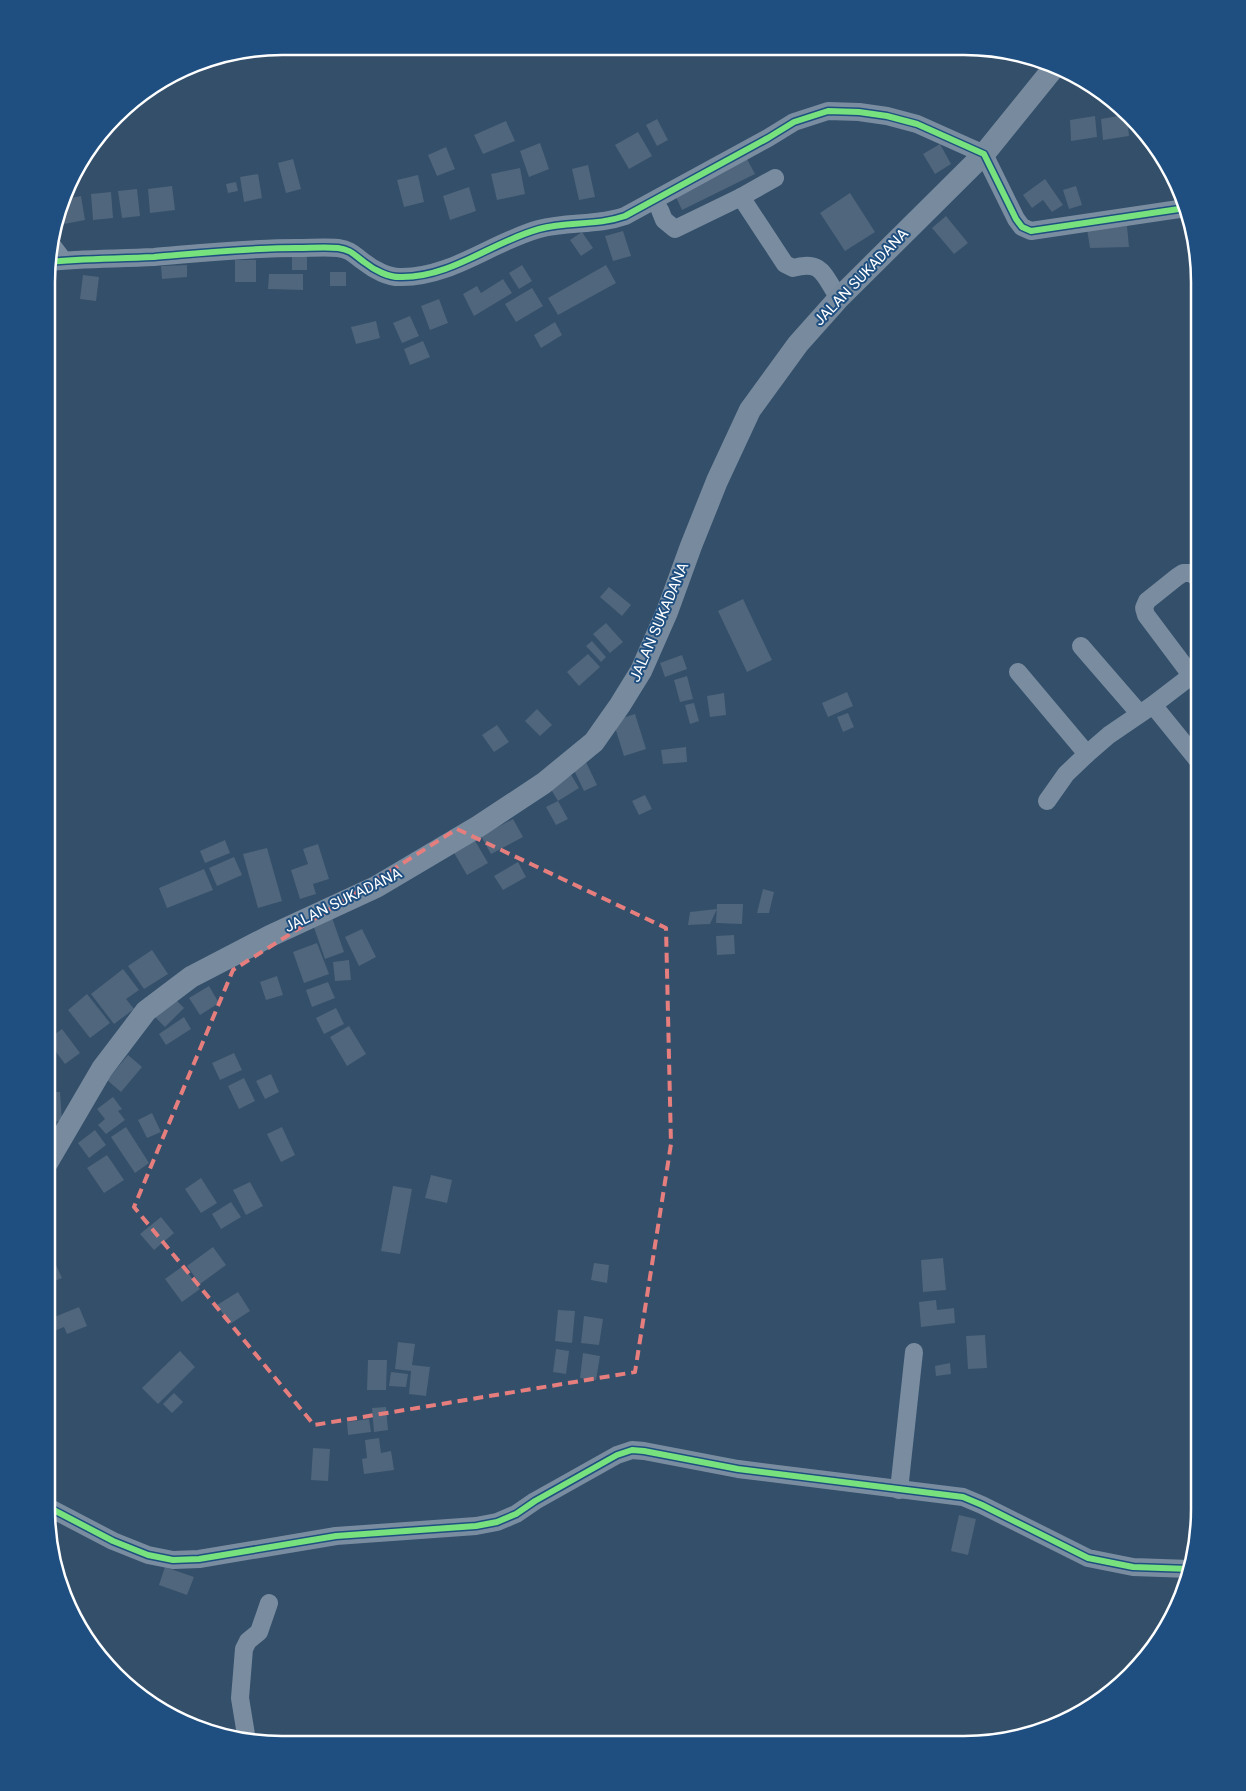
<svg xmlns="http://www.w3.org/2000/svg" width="1246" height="1791" font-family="Roboto,sans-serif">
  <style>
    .building { fill: #50667c }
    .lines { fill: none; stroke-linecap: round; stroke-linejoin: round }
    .minor { stroke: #7a8da0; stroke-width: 18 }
    .major { stroke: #788b9e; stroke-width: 22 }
    .cycleway-casing { stroke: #1e4f80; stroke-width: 9 }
    .cycleway { stroke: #77e17e; stroke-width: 6 }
    .marked { fill: none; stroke: #e67e7e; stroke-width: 4; stroke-dasharray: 10 6; stroke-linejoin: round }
    .labels { text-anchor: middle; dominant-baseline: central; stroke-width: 4; stroke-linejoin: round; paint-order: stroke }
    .street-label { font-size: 15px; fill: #fff; stroke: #1e4f80 }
    .rim { fill: none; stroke: #fff; stroke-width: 2.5 }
  </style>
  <rect width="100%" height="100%" fill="#344f6a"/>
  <g class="building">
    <polygon points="1124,115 1127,118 1129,136 1103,140 1101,119"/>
    <polygon points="1095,116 1097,137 1071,141 1070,120"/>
    <polygon points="657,119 668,140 657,146 646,125"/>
    <polygon points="506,121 515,141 483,154 474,135"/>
    <polygon points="638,132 652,156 629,169 615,145"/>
    <polygon points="540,143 549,169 529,177 520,151"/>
    <polygon points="940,144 951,164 935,174 923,154"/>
    <polygon points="446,147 455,169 437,176 428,155"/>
    <polygon points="293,159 301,189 286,193 278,163"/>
    <polygon points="747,159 755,174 682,210 676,197"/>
    <polygon points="588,165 595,197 579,200 572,169"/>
    <polygon points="520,168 525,194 497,200 491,174"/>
    <polygon points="258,174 262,198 244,202 240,177"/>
    <polygon points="418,175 424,202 404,207 397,180"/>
    <polygon points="1045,179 1063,205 1052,212 1043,200 1032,208 1023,195"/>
    <polygon points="236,182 238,191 228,193 226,184"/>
    <polygon points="172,186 175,210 150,213 148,189"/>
    <polygon points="1076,186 1082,205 1069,209 1063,190"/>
    <polygon points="469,187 476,211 450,220 443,196"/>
    <polygon points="137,189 140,216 122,218 118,191"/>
    <polygon points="111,192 113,218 93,220 91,194"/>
    <polygon points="850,193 875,232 845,251 820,213"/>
    <polygon points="81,196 85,220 59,225 59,221 66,199"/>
    <polygon points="946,216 968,243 954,254 932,228"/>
    <polygon points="1127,226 1129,247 1090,248 1087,229"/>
    <polygon points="623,231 631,256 613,261 605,236"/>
    <polygon points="582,232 593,248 581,256 570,240"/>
    <rect x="292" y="257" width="15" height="13"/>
    <rect x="235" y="260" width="21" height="22"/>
    <polygon points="187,265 187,277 162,279 161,266"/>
    <polygon points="522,265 532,281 519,289 509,273"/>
    <polygon points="606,265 616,283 558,315 548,298"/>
    <rect x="330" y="272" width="16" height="14"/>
    <polygon points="269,274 303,274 303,290 268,289"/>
    <polygon points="83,275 99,277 96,301 80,299"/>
    <polygon points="503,279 512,293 474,316 463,294 477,286 481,293"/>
    <polygon points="532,288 543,306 516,322 505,304"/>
    <polygon points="439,299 448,323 430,330 421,306"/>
    <polygon points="410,316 419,336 402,343 393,323"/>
    <polygon points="376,321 380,338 356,344 351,327"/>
    <polygon points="555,322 562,335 541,348 534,335"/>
    <polygon points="423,341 430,357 410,365 404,349"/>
    <polygon points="609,587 631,605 622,616 600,597"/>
    <polygon points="743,599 772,660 747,672 718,611"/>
    <polygon points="606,623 623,642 610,653 593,634"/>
    <polygon points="592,641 606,657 601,662 586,646"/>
    <polygon points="588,654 600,667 579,686 567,672"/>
    <polygon points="682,655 687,669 665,677 660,663"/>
    <polygon points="687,676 693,699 680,702 674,680"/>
    <polygon points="847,692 853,706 828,717 822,703"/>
    <polygon points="724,693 726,715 710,717 707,696"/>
    <polygon points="694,703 699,721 690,724 685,705"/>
    <polygon points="537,709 552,725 540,736 525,721"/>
    <polygon points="848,713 854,727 843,732 837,717"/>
    <polygon points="635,714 646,749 624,756 613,721"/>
    <polygon points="497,725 509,742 494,752 482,735"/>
    <polygon points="686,747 687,762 663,764 661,750"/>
    <polygon points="585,760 597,785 584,791 572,766"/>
    <polygon points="570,773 579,788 558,801 549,786"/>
    <polygon points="645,795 652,809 639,815 632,801"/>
    <polygon points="558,801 568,819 556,825 546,807"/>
    <polygon points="513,819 523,837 491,854 481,836"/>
    <polygon points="474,839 488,863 467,875 453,851"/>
    <polygon points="225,840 230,853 205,863 200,851"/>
    <polygon points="318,844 329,879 313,884 316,894 300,899 291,870 308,864 303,849"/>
    <polygon points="267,848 282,901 258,908 243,854"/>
    <polygon points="234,857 242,875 217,886 209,868"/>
    <polygon points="518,862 526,877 503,890 494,876"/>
    <polygon points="204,869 213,890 167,908 159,888"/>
    <polygon points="763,889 774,892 769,913 757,913"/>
    <polygon points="717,904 743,904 742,924 716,923"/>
    <polygon points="717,909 710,924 688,925 690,912"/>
    <polygon points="330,912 344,952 325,959 311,919"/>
    <polygon points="362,929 376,957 359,966 345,937"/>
    <polygon points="734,935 735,954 717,955 716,936"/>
    <polygon points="317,943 329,974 304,983 293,952"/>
    <polygon points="152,950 168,974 144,989 128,966"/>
    <polygon points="349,960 351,980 335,981 333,962"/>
    <polygon points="123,969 139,990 126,999 134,1009 114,1024 91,994"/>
    <polygon points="277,976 283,995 266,1000 260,982"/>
    <polygon points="328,982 335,998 312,1007 306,990"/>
    <polygon points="209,986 219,1003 200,1015 189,998"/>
    <polygon points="87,994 110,1023 90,1038 68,1010"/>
    <polygon points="172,996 184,1008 165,1027 153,1015"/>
    <polygon points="336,1008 344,1024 324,1034 316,1018"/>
    <polygon points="184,1017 191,1029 166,1045 159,1034"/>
    <polygon points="349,1026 366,1054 347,1066 330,1037"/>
    <polygon points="62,1029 80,1053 65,1064 47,1040"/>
    <polygon points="234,1053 242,1070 220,1080 212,1063"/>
    <polygon points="128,1055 142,1067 121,1092 107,1080"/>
    <polygon points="271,1074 279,1092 265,1099 256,1081"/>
    <polygon points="244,1078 255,1101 239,1109 228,1086"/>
    <polygon points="47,1092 60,1092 62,1121 47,1122"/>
    <polygon points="113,1097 122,1109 118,1111 125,1120 106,1134 98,1125 105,1119 97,1109"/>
    <polygon points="152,1113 161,1132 147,1138 138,1120"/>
    <polygon points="126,1127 149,1163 135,1173 111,1137"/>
    <polygon points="282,1127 295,1155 281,1162 267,1134"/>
    <polygon points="95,1130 106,1145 89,1158 78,1143"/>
    <polygon points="107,1155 124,1180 104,1193 87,1168"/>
    <polygon points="431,1175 452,1180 447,1203 425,1198"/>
    <polygon points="201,1178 217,1203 201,1213 185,1189"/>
    <polygon points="250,1182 263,1206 246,1215 233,1190"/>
    <polygon points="393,1186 412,1189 400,1254 381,1251"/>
    <polygon points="231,1202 241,1217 221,1229 212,1214"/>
    <polygon points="161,1217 174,1233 154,1250 140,1234"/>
    <polygon points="213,1247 226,1265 200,1284 187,1266"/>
    <polygon points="943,1258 946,1290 923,1292 921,1260"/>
    <polygon points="594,1263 609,1265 607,1283 591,1280"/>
    <polygon points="56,1265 62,1278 47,1284 47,1269"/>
    <polygon points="183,1266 200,1289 182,1302 165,1279"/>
    <polygon points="238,1292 250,1311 230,1324 217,1305"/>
    <polygon points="936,1300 937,1310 954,1308 955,1323 921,1327 919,1302"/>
    <polygon points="79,1307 87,1326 67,1334 64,1327 52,1332 47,1320"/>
    <polygon points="558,1310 575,1311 572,1343 555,1341"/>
    <polygon points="584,1316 603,1319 599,1345 581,1343"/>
    <polygon points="985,1335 987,1368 968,1369 966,1336"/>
    <polygon points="398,1342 415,1344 412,1365 430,1367 426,1396 409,1394 411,1371 395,1369"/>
    <polygon points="556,1349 569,1351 566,1374 553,1372"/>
    <polygon points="180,1351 195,1367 158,1404 142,1388"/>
    <polygon points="583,1353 600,1356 596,1380 580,1378"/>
    <polygon points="368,1360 387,1360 386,1390 367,1390"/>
    <polygon points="950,1363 951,1374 936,1376 935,1366"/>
    <polygon points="391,1372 408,1374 406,1387 389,1386"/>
    <polygon points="174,1393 183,1402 172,1413 163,1404"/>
    <polygon points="386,1407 388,1430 374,1432 372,1408"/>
    <polygon points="369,1419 371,1432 348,1435 347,1422"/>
    <polygon points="379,1438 381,1453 391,1451 394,1470 364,1474 362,1459 367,1458 365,1440"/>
    <polygon points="313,1448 330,1449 328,1481 311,1480"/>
    <polygon points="959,1515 976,1519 968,1555 951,1551"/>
    <polygon points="165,1567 194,1577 187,1595 159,1585"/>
  </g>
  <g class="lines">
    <g class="minor">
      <path d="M741 197 785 264 793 268C823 259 824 277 839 298"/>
      <polyline points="660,210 664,220 675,229 741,197 775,178"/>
      <polyline points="51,244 63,260"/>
      <path d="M48 262C83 258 119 259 154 257 202 253 249 248 297 248 311 248 325 247 338 248 352 250 354 255 364 262 374 270 389 278 402 277 452 277 492 242 539 229 568 221 597 226 625 216L768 138 794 122 828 111 859 112 887 116 917 124 984 154 1016 219 1022 227 1031 231 1179 209"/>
      <polyline points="1081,646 1139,713"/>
      <polyline points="1018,672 1087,754"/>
      <polyline points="1191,675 1146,615 1144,608 1147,601 1177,577 1183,573 1191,573 1200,580"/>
      <polyline points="1153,705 1200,763"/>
      <polyline points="1047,801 1066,774 1087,754 1109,735 1153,705 1200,669"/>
      <polyline points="899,1490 914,1352"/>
      <polyline points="46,1506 113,1541 148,1555 173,1560 199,1559 336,1536 476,1526 497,1522 516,1514 535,1501 617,1455 632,1450 644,1451 738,1469 963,1497 982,1505 1088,1558 1133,1567 1190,1569"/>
      <polyline points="247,1741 240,1698 244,1649 248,1641 259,1632 269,1603"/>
    </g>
    <polyline class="major" points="47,1163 102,1069 146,1011 191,977 270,936 376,887 479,826 544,783 594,742 620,705 641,671 667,612 691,546 717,481 750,410 798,344 839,298 984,154 1056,65"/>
    <g class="cycleway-casing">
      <g id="cycleway">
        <path d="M48 262C83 258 119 259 154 257 202 253 249 248 297 248 311 248 325 247 338 248 352 250 354 255 364 262 374 270 389 278 402 277 452 277 492 242 539 229 568 221 597 226 625 216L768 138 794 122 828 111 859 112 887 116 917 124 984 154 1016 219 1022 227 1031 231 1179 209"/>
        <polyline points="46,1506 113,1541 148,1555 173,1560 199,1559 336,1536 476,1526 497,1522 516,1514 535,1501 617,1455 632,1450 644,1451 738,1469 963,1497 982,1505 1088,1558 1133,1567 1190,1569"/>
      </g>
    </g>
    <use href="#cycleway" class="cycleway"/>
  </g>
  <path class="marked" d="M457 829 666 928 671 1144 635 1372 314 1425 134 1207 233 970Z"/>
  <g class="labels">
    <g class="street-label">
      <text transform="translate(861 277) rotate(-46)">JALAN SUKADANA</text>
      <text transform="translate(659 622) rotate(-67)">JALAN SUKADANA</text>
      <text transform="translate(343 900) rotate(-26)">JALAN SUKADANA</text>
    </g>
  </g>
  <path d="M0 0H1246V1791H0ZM282 55H964A227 227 0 0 1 1191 282V1509A227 227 0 0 1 964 1736H282A227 227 0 0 1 55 1509V282A227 227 0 0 1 282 55Z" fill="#1e4f80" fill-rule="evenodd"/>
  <path class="rim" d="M282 55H964A227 227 0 0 1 1191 282V1509A227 227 0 0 1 964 1736H282A227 227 0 0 1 55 1509V282A227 227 0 0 1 282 55Z"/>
</svg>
